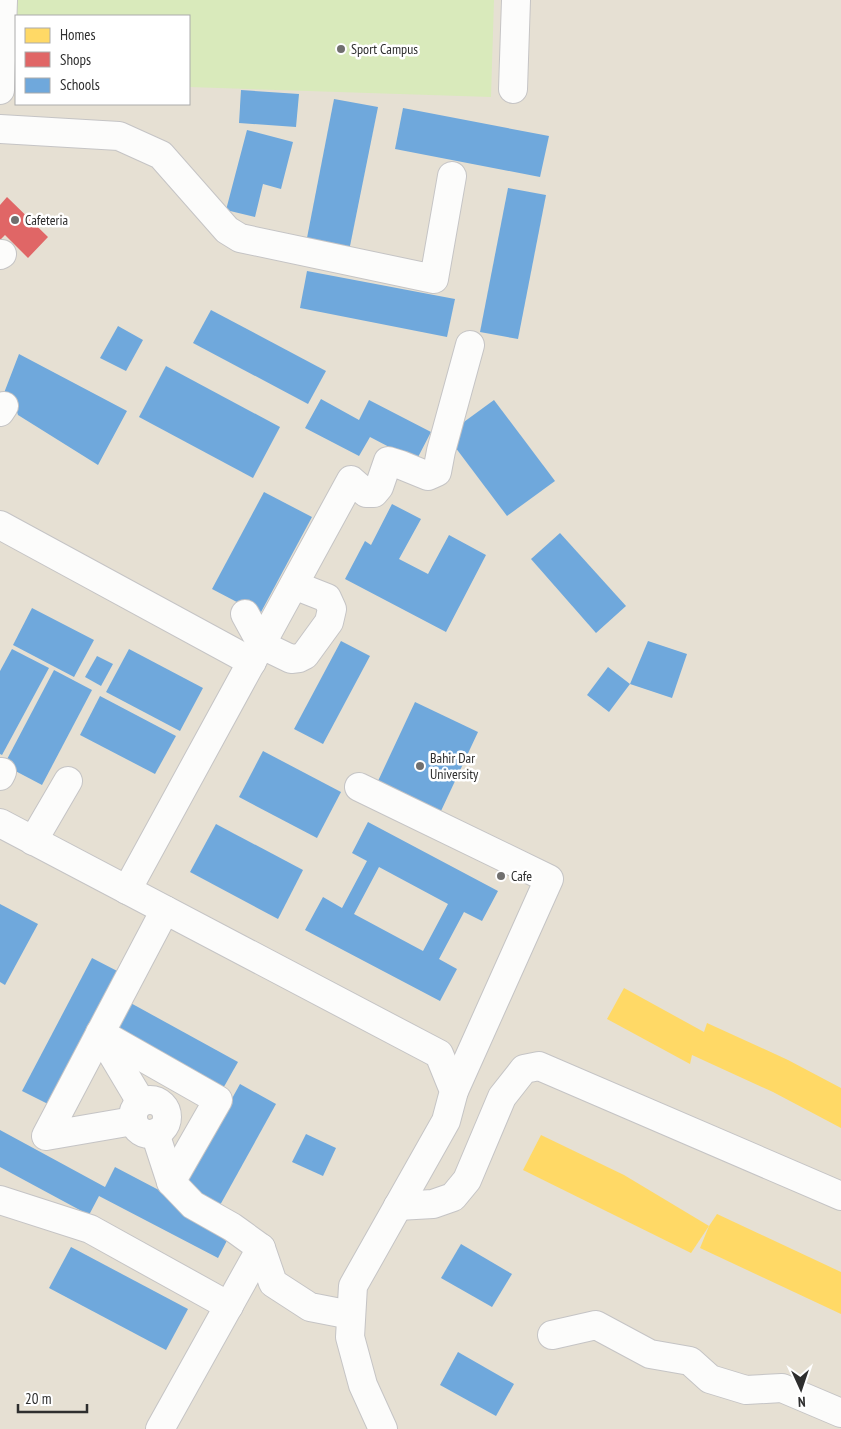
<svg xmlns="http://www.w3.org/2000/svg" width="841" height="1429" font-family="'PT Sans Narrow',sans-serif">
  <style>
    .education { fill: #e6e0d3; fill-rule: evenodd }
    .pitch { fill: #d9eabb }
    .homes { fill: #ffd966 }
    .shops { fill: #e06666 }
    .schools { fill: #6fa8dc; fill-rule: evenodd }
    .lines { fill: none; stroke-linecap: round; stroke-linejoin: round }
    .minor-casing { stroke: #c5c4c5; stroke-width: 30 }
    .minor { stroke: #fcfcfb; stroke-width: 28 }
    .poi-dot { fill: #706f6e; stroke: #fff; stroke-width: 2 }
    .labels { text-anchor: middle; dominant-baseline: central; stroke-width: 5; stroke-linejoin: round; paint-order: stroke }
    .poi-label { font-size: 14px; fill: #2e2e2e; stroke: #fff; text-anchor: start }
  </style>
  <rect width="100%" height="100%" fill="#ece8e4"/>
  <path class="education" d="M0 0H841V1429H0ZM16 16H189V104H16Z"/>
  <polygon class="pitch" points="0,0 494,0 491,97 189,87 189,16 16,16 16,81 0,81"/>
  <g class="homes">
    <polygon points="624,988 704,1032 707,1023 788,1060 841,1088 841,1128 773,1092 692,1055 690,1064 607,1019"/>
    <polygon points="541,1135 624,1175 709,1226 691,1253 523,1170"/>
    <polygon points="717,1214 841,1272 841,1314 700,1248 709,1226"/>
  </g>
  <polygon class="shops" points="7,197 48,237 28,258 5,235 0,240 0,205"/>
  <g class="schools">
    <polygon points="241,90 299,94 296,127 239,123"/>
    <polygon points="334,99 378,107 349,251 306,243"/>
    <polygon points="403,108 549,136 540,177 395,149"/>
    <polygon points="247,130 293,142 281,189 263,184 255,217 226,210"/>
    <polygon points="508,188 546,195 518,339 480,332"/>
    <polygon points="307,271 455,299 447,337 300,308"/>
    <polygon points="211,310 326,371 308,404 193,343"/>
    <polygon points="118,326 143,340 126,371 100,358"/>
    <polygon points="19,354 127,411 98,465 18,415 14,403 4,393"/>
    <polygon points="166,366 280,427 253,478 139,417"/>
    <polygon points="321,399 359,420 369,400 431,432 416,461 370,437 359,456 305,428"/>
    <polygon points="494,400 555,481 507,516 446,435"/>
    <polygon points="264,492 312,517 260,614 212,589"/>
    <polygon points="392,504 421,519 399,559 428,574 449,535 486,555 446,632 345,579 365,541 371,545"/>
    <polygon points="560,533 626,606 596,633 531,559"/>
    <polygon points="32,608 94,640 74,677 13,645"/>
    <polygon points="341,641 370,656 323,744 294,729"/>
    <polygon points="648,641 687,654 672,698 630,684"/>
    <polygon points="12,649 49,668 2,755 0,754 0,671"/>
    <polygon points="129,649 203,688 180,731 106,692"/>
    <polygon points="97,656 113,664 101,686 85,677"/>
    <polygon points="608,667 630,684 609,712 587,695"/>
    <polygon points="54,670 92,690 42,785 4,765"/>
    <polygon points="100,696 176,736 155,774 80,735"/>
    <polygon points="415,702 478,732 441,811 378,781"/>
    <polygon points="263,751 341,792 317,838 239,797"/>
    <path d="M368 822 498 891 482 921 464 912 439 959 457 969 440 1001 305 930 323 897 342 908 367 861 352 853ZM379 867 448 904 423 951 354 914Z"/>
    <polygon points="216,824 303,870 278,919 190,872"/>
    <polygon points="0,904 38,924 5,985 0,982"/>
    <polygon points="92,958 123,974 54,1107 22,1091"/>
    <polygon points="127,1001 238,1062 221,1092 110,1031"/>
    <polygon points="240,1084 276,1104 219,1207 183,1187"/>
    <polygon points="0,1130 105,1187 115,1167 233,1229 218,1258 99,1196 89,1215 0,1167"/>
    <polygon points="306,1134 336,1148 323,1176 292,1162"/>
    <polygon points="461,1244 512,1274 492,1307 441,1278"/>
    <polygon points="71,1247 188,1309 166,1350 49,1288"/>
    <polygon points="458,1352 514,1384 496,1416 440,1385"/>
  </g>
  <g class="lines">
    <g class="minor-casing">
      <g id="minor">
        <polyline points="513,89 516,0"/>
        <polyline points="0,90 3,0"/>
        <polyline points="0,129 119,136 161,155 227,230 240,238 434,279 452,176"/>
        <polyline points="0,255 2,254"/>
        <polyline points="0,412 4,406"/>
        <polyline points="0,525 252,662"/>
        <polyline points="245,614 262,645 291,659 299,658 305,655 329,622 332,609 327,598 294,585"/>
        <polyline points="0,776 2,772"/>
        <polyline points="359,787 549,879 454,1091"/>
        <polyline points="0,823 439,1054 454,1091 446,1121 353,1286 350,1337 363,1385 383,1429"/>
        <polyline points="33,841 68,781"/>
        <polyline points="127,890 351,480 366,493 374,493 379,487 388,461 401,465 428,476 437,472 441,451 470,345"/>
        <polyline points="100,1033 218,1100 171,1182"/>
        <polyline points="101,1035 141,1102"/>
        <circle cx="150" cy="1117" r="17"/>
        <polyline points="133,1121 46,1136 165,910"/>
        <polyline points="155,1133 171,1182 193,1205 232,1227 261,1248 273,1283 310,1307 351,1315"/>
        <polyline points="0,1200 90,1229 229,1306"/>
        <polyline points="398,1206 433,1204 453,1197 467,1180 502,1097 524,1069 539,1066 841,1196"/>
        <polyline points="552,1335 596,1325 650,1354 690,1361 710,1379 746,1390 782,1388 841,1413"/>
        <polyline points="160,1429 261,1248"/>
      </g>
    </g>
    <use href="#minor" class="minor"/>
  </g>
  <g class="poi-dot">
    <circle cx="341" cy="49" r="5"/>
    <circle cx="15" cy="220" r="5"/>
    <circle cx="420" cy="766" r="5"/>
    <circle cx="501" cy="876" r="5"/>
  </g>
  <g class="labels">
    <g class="poi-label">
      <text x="351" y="49">Sport Campus</text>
      <text x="25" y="220">Cafeteria</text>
      <text x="430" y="758">Bahir Dar<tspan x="430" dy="16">University</tspan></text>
      <text x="511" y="876">Cafe</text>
    </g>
  </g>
  <rect x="15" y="15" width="175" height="90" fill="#ffffff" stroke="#ababab"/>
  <rect x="25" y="28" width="25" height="15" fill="#ffd966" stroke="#ababab"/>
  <text x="60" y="40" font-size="15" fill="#2e2e2e">Homes</text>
  <rect x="25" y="52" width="25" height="15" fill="#e06666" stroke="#ababab"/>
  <text x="60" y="65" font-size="15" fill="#2e2e2e">Shops</text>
  <rect x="25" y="78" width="25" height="15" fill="#6fa8dc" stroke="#ababab"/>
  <text x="60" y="90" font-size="15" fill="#2e2e2e">Schools</text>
  <g transform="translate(801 1389) rotate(177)" stroke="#ffffff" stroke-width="4" paint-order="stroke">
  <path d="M0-4L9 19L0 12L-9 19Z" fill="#2e2e2e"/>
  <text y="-8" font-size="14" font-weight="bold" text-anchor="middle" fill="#2e2e2e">N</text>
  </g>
  <path d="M18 1404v8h69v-8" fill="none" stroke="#2e2e2e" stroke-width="2.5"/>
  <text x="25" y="1404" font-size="15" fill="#2e2e2e" stroke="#ffffff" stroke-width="4" paint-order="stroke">20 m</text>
</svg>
